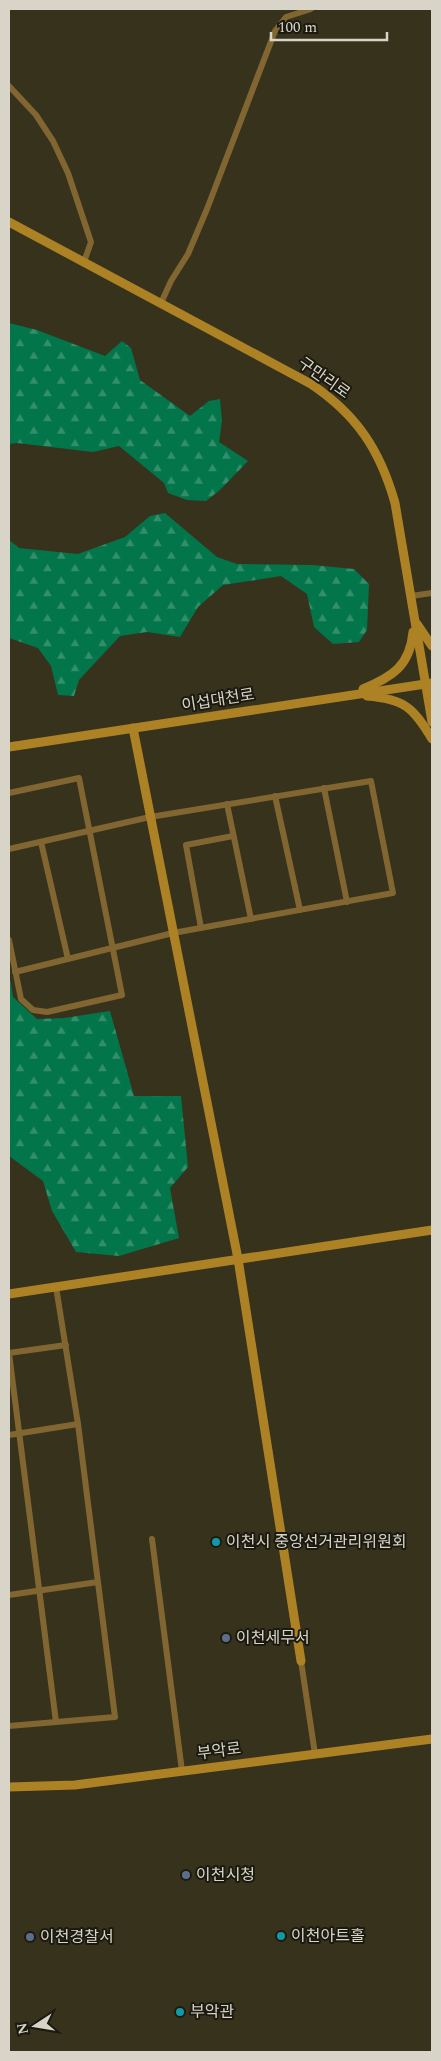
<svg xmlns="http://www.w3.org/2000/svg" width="441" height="2061" font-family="Spectral,'Noto Sans KR',serif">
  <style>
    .forest { fill: url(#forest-firs) }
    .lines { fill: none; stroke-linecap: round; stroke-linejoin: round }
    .street { stroke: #816632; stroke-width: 6 }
    .secondary { stroke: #ad8225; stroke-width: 9 }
    .culture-dot { fill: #0f9aa8; stroke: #1c1a10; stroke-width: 2 }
    .service-dot { fill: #5c6f8a; stroke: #1c1a10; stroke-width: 2 }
    .labels { text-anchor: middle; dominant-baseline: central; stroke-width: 4; stroke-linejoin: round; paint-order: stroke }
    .street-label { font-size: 16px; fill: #d8d5c8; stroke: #1c1a10 }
    .poi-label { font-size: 16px; fill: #d8d5c8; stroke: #1c1a10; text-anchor: start }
  </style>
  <defs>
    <pattern id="forest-firs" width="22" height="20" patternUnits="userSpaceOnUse" patternTransform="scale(1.25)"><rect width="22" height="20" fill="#02754a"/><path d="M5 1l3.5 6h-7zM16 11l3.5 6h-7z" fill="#328e6b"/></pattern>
  </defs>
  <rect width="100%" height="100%" fill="#37321c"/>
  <g class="forest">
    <polygon points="9,323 37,330 105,356 122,341 131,348 140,380 190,416 209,401 220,399 222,421 219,442 248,461 220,490 206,501 187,500 168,493 164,483 119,446 93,452 17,443 9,444"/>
    <polygon points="165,513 217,557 237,564 312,565 354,569 369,584 367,630 359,642 333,644 314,627 307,594 281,576 223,585 198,607 180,637 147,632 120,636 79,680 74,696 58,695 51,666 38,648 9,638 9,540 19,548 78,554 125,537 150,516"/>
    <polygon points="9,972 13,997 37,1019 64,1018 110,1011 134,1096 181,1096 188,1167 170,1188 179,1238 119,1256 76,1252 52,1211 43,1181 9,1156"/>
  </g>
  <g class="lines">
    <g class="street">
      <polyline points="9,86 36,115 53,141 68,173 91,242 84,262"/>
      <polyline points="161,303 171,281 188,254 207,209 275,31 286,17 311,9"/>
      <polyline points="411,596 432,593"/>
      <polyline points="324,788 347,902"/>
      <polyline points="9,793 79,778 122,995 47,1012 33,1010 21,999 9,940"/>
      <polyline points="275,796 300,910"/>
      <polyline points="227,804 251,919"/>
      <polyline points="41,842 68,959"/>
      <polyline points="9,849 150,817 371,781 393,893 173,933 15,972"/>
      <polyline points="201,928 186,845 233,836"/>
      <polyline points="9,1435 78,1424"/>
      <polyline points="152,1539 182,1771"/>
      <polyline points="9,1595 98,1582"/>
      <polyline points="301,1661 315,1754"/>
      <polyline points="56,1722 9,1353 66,1345"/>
      <polyline points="9,1726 115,1717 78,1424 56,1287"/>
    </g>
    <g class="secondary">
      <path d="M9 222 311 384C357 415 380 450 395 503L432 722"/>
      <polyline points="417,624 432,646"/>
      <path d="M363 689C392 677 410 666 413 632"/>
      <path d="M367 696C404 699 413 707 432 739"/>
      <polyline points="133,728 238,1259 301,1661"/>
      <polyline points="9,747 432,683"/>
      <polyline points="9,1294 432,1230"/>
      <polyline points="9,1787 75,1785 432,1739"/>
    </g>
  </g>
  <g class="culture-dot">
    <circle cx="216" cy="1542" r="5"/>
    <circle cx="281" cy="1936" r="5"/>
    <circle cx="180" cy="2012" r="5"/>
  </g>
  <g class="service-dot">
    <circle cx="226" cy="1638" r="5"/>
    <circle cx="186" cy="1875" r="5"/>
    <circle cx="30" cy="1937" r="5"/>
  </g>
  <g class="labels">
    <g class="street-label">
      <text transform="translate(324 378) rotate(35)">구만리로</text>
      <text transform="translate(218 700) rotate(-9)">이섭대천로</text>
      <text transform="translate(219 1751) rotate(-7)">부악로</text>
    </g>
    <g class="poi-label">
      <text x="226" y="1542">이천시 중앙선거관리위원회</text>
      <text x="236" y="1638">이천세무서</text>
      <text x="196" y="1875">이천시청</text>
      <text x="291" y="1936">이천아트홀</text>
      <text x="40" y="1937">이천경찰서</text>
      <text x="190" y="2012">부악관</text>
    </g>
  </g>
  <rect width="441" height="2061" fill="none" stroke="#d8d5c8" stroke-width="20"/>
  <g transform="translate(35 2026) rotate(258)" stroke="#1c1a10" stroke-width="4" paint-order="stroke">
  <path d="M0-4L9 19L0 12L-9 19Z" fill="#d8d5c8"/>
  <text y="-8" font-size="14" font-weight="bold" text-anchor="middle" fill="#d8d5c8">N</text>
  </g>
  <path d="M271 32v8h116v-8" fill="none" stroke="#d8d5c8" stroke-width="2.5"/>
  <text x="278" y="32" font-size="15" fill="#d8d5c8" stroke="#1c1a10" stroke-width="4" paint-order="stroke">100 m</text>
</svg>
